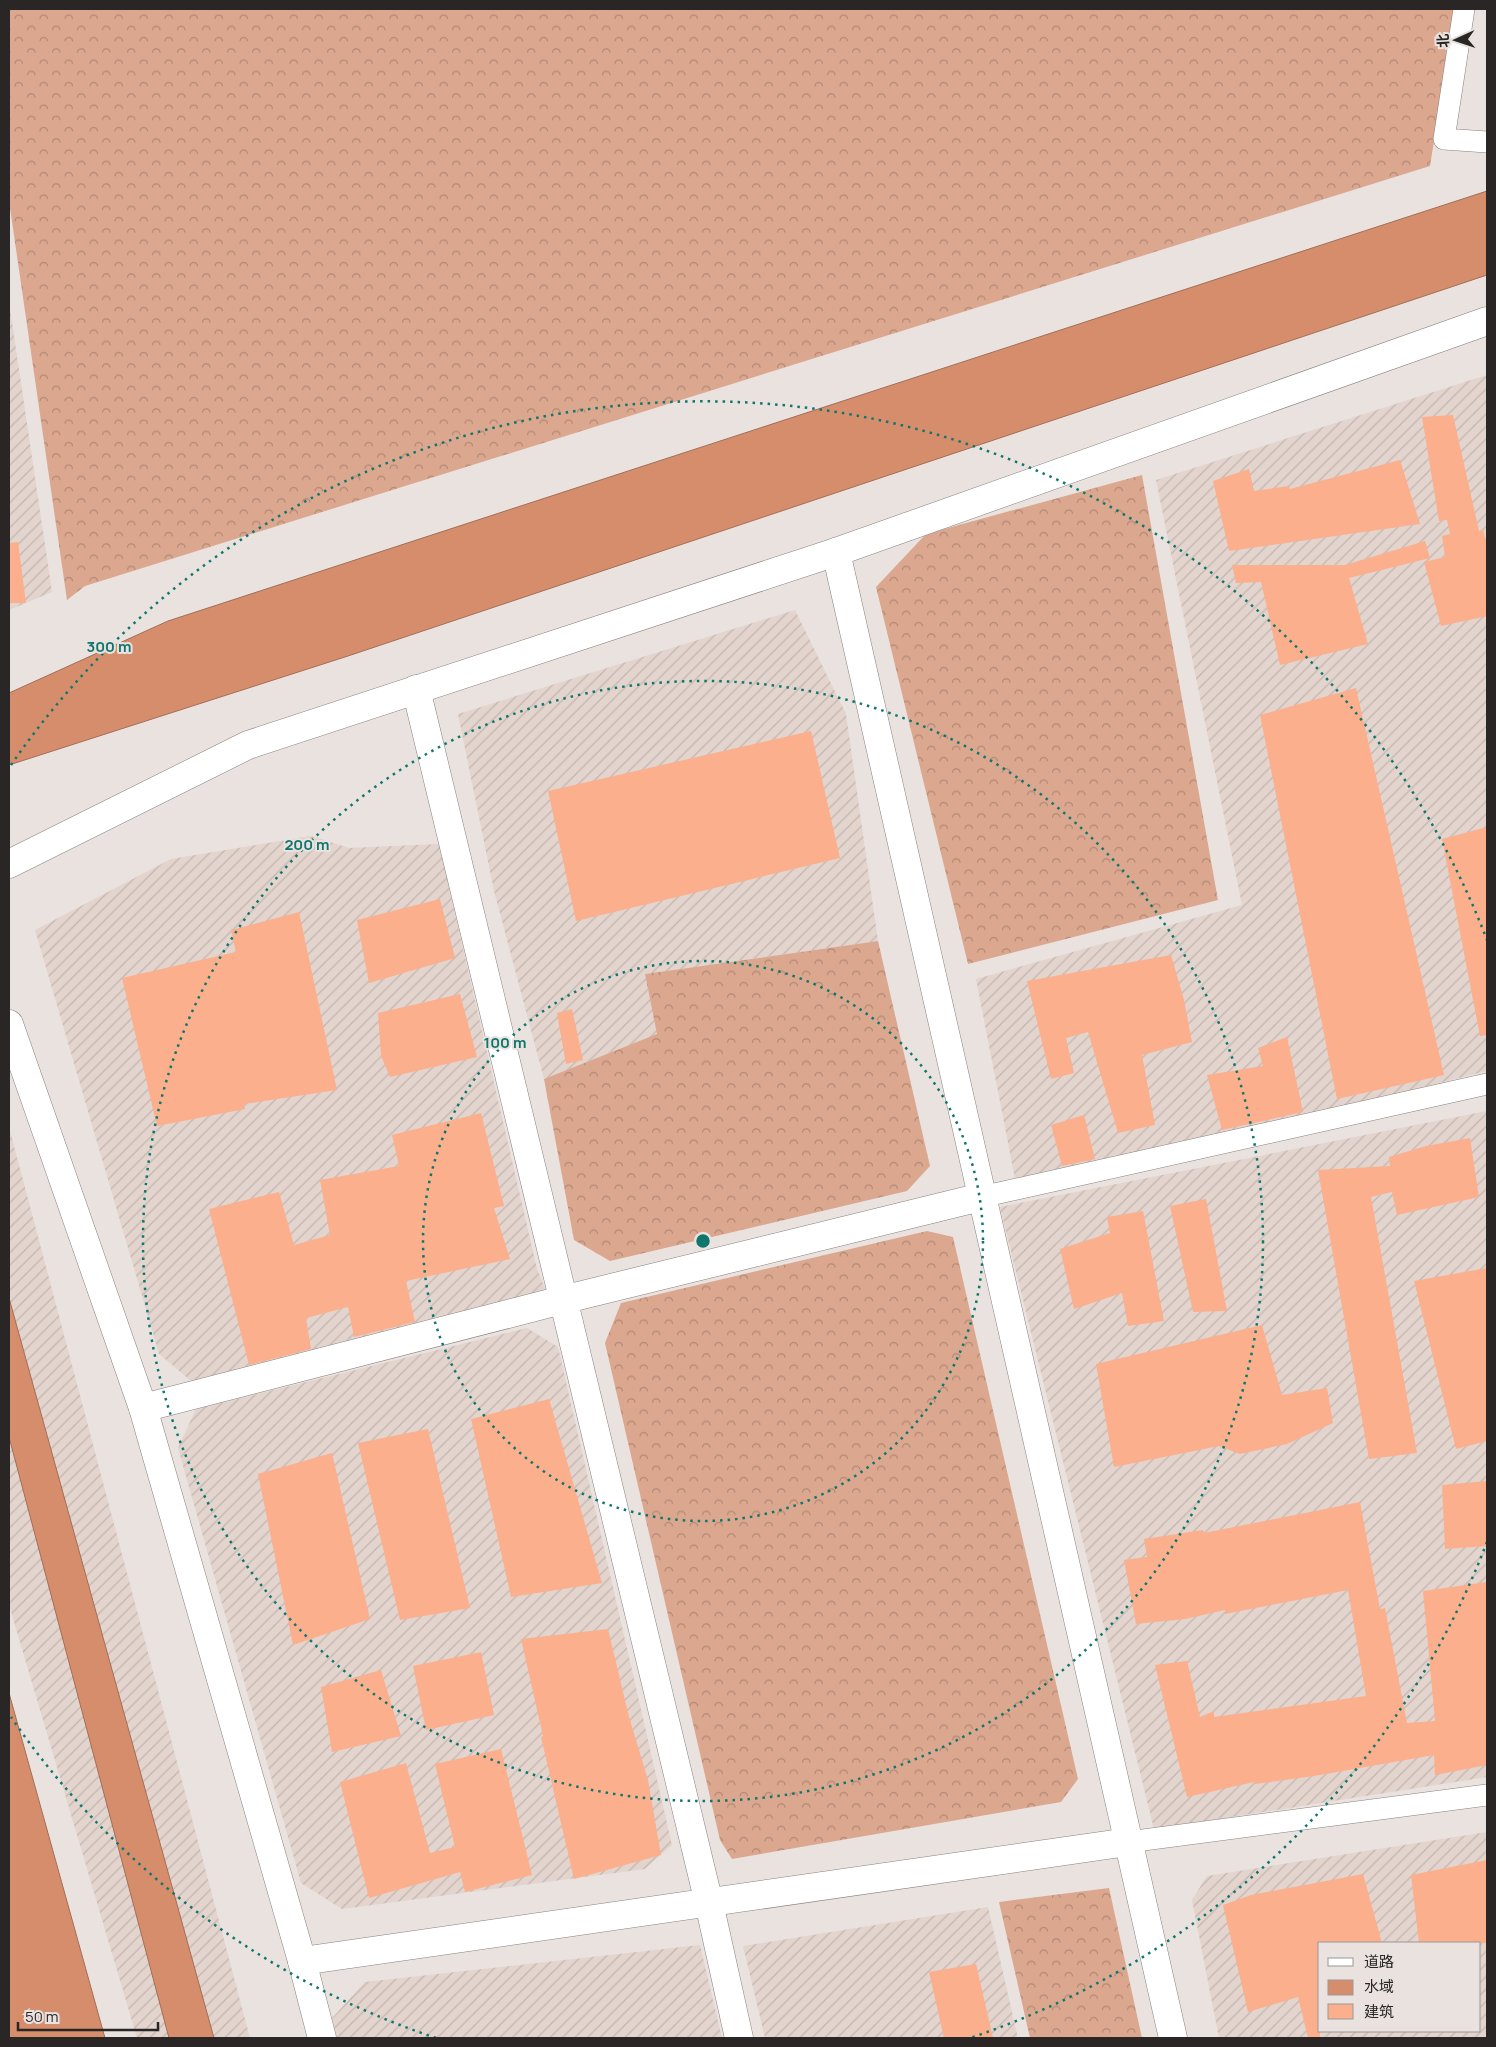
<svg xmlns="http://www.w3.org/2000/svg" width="1496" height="2047" font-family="Manrope,'Noto Sans SC',sans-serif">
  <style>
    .industrial { fill: url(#industrial-furrows); fill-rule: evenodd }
    .forest { fill: url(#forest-crowns) }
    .water { fill: #d68d6c; stroke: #a26e57 }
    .building { fill: #fbaf8d }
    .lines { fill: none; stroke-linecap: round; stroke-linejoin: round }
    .minor-casing { stroke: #89827f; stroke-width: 22 }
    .tertiary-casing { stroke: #89827f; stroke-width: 29 }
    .minor { stroke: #fff; stroke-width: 21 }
    .tertiary { stroke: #fff; stroke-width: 28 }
    .ring { fill: none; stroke: #0f766e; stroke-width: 2.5; stroke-dasharray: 2.5 5 }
    .centre { fill: #0f766e; stroke: #e9e2df; stroke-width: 2.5 }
    .ring-label { font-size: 15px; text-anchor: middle; font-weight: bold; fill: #0f766e; stroke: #e9e2df; stroke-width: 4; stroke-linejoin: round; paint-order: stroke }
  </style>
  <defs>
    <pattern id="industrial-furrows" width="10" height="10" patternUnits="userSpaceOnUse" patternTransform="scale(1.25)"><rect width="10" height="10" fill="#e3d4cd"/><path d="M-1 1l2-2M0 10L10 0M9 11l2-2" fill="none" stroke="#c3b6b0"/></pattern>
    <pattern id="forest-crowns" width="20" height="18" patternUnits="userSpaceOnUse" patternTransform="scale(1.25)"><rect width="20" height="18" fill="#dba78f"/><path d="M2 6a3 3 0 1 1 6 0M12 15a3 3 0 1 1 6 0" fill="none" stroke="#b28875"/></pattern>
  </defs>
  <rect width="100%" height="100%" fill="#e9e2df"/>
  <g class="industrial">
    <polygon points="9,302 52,592 9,610"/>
    <polygon points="1487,375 1487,1071 1017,1189 976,979 1242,905 1156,480"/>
    <polygon points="795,610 846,714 878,941 645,974 658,1034 544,1079 494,891 458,714"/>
    <polygon points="311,836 349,848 439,844 537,1269 548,1296 204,1392 159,1354 35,930 171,859"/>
    <polygon points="1487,1111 1487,1777 1154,1829 1000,1207"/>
    <polygon points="9,1127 250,2038 137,2038 9,1605"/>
    <polygon points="527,1328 558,1347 672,1845 645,1869 342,1909 301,1883 178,1448 196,1409"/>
    <path d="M1487 1832V2038H1219L1192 1900 1207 1876ZM1320 1943H1480V2031H1320Z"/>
    <polygon points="988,1907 1018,2038 765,2038 743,1946"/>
    <polygon points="700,1945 722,2038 337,2038 332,2018 365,1982"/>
  </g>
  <g class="forest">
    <polygon points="9,9 1455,9 1430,166 85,586 67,600 9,201"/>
    <polygon points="1142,475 1218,900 968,964 876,587 926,534"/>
    <polygon points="878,941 930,1166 907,1191 610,1261 574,1240 544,1079 657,1034 645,974"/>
    <polygon points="927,1231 953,1237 1078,1779 1061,1802 732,1859 720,1840 605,1343 621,1303"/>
    <polygon points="1109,1888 1142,2038 1030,2038 999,1902"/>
  </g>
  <g class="water">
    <polygon points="1487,191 1487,275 348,656 9,765 9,693 168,621"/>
    <polygon points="9,1298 214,2038 169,2038 9,1437"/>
    <polygon points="9,1693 105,2038 9,2038"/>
  </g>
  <g class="building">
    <polygon points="1453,415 1479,531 1483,530 1487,546 1487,616 1441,626 1424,562 1445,557 1442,536 1450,534 1447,520 1439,521 1422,417"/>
    <polygon points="1400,460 1420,524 1229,551 1213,481 1249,469 1254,491 1289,486 1290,489"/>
    <polygon points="1425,541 1430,558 1349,578 1368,644 1280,665 1261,582 1236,583 1232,565 1345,565"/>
    <polygon points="18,542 26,603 9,603 9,543"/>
    <polygon points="1356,688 1444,1075 1337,1099 1260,715"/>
    <polygon points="811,731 840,858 576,921 548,791"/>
    <polygon points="1487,827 1487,1035 1480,1036 1442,839"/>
    <polygon points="440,899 455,958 369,983 357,920"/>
    <polygon points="299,912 337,1090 244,1104 245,1109 157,1126 122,978 236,952 231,930"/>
    <polygon points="1171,955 1184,1000 1192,1042 1142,1055 1155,1125 1118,1133 1088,1032 1066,1038 1074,1073 1051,1079 1027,981"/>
    <polygon points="460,994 477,1057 390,1077 381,1056 378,1013"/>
    <polygon points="572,1009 583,1060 566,1064 557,1013"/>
    <polygon points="1287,1037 1303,1112 1222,1130 1207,1075 1263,1066 1258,1048"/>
    <polygon points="481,1113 504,1206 494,1208 510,1259 406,1281 415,1322 354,1337 348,1307 306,1318 311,1349 249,1365 209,1209 279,1192 294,1245 330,1235 320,1180 399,1166 392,1135"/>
    <polygon points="1084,1115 1095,1159 1062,1166 1051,1125"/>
    <polygon points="1470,1138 1479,1197 1397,1215 1392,1192 1371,1197 1417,1453 1369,1459 1318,1170 1390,1166 1389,1157 1426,1146"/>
    <polygon points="1206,1199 1227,1311 1193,1312 1170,1206"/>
    <polygon points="1143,1211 1164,1321 1128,1326 1122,1293 1074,1309 1060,1249 1110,1233 1107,1217"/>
    <polygon points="1487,1268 1487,1441 1456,1449 1414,1281"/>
    <polygon points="1262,1325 1282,1395 1327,1388 1333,1423 1287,1444 1240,1454 1219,1446 1114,1467 1096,1364"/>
    <polygon points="549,1399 602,1583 511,1597 471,1419"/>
    <polygon points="428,1429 470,1608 400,1620 358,1443"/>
    <polygon points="332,1453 370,1619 293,1645 258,1474"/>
    <polygon points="1487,1481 1487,1546 1445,1549 1442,1485"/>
    <polygon points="1360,1502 1380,1609 1385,1608 1407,1723 1435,1721 1423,1591 1487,1582 1487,1765 1435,1775 1434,1755 1314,1776 1255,1784 1254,1782 1187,1797 1155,1665 1187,1661 1200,1717 1214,1711 1214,1717 1366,1696 1348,1590 1225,1614 1225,1610 1185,1619 1136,1624 1124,1560 1147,1557 1144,1539 1203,1530 1204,1533"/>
    <polygon points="608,1629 629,1717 648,1780 661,1855 574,1879 541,1737 543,1736 521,1639"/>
    <polygon points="481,1652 494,1715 426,1730 413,1666"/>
    <polygon points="381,1670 401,1736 332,1752 321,1687"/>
    <polygon points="501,1749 532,1875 465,1892 460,1872 369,1898 340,1782 406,1763 430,1853 455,1847 435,1764"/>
    <polygon points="1487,1860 1487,1943 1419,1943 1411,1875"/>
    <polygon points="1363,1874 1382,1943 1320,1943 1320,2038 1308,2038 1298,1997 1248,2012 1223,1905 1251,1895"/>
    <polygon points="976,1964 993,2038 944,2038 929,1972"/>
  </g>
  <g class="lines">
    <g class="minor-casing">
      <g id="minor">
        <polyline points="1464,9 1444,139 1487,142"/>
        <polyline points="981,1197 1487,1084"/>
        <polyline points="1128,1842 1487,1795"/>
      </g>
    </g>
    <g class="tertiary-casing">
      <g id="tertiary">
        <polyline points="836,552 1173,2038"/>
        <polyline points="416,689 709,1903 739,2038"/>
        <polyline points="9,864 248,745 836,552 1487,321"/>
        <polyline points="9,1024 143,1408 302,1961 322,2038"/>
        <polyline points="143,1408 562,1300 981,1197"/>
        <polyline points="302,1961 1128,1842"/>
      </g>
    </g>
    <use href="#minor" class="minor"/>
    <use href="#tertiary" class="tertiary"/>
  </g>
  <g class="ring">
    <circle cx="703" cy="1241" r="280"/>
    <circle cx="703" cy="1241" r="560"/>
    <path d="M1487 1542A840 840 0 0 1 970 2038M436 2038A840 840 0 0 1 11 1717M11 765A840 840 0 0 1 1487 940"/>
  </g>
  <circle cx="703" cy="1241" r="8" class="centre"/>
  <g class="ring-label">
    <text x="109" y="652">300 m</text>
    <text x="307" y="850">200 m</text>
    <text x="505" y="1048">100 m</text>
  </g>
  <rect width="1496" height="2047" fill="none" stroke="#292625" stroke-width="20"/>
  <rect x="1318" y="1942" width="162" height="90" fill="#e9e2df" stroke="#9c9795"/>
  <rect x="1328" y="1958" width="25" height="8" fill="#ffffff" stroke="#9c9795"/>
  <text x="1364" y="1967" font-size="15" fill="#292625">道路</text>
  <rect x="1328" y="1980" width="25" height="15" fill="#d68d6c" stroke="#9c9795"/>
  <text x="1364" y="1992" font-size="15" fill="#292625">水域</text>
  <rect x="1328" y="2004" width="25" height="15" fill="#fbaf8d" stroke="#9c9795"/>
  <text x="1364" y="2017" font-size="15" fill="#292625">建筑</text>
  <g transform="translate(1456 40) rotate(267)" stroke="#e9e2df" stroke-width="4" paint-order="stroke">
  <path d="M0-4L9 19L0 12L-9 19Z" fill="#292625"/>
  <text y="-8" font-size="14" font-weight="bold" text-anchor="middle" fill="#292625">北</text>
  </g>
  <path d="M18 2022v8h140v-8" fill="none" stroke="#292625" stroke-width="2.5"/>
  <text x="25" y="2022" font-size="15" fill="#292625" stroke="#e9e2df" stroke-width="4" paint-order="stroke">50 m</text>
</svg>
